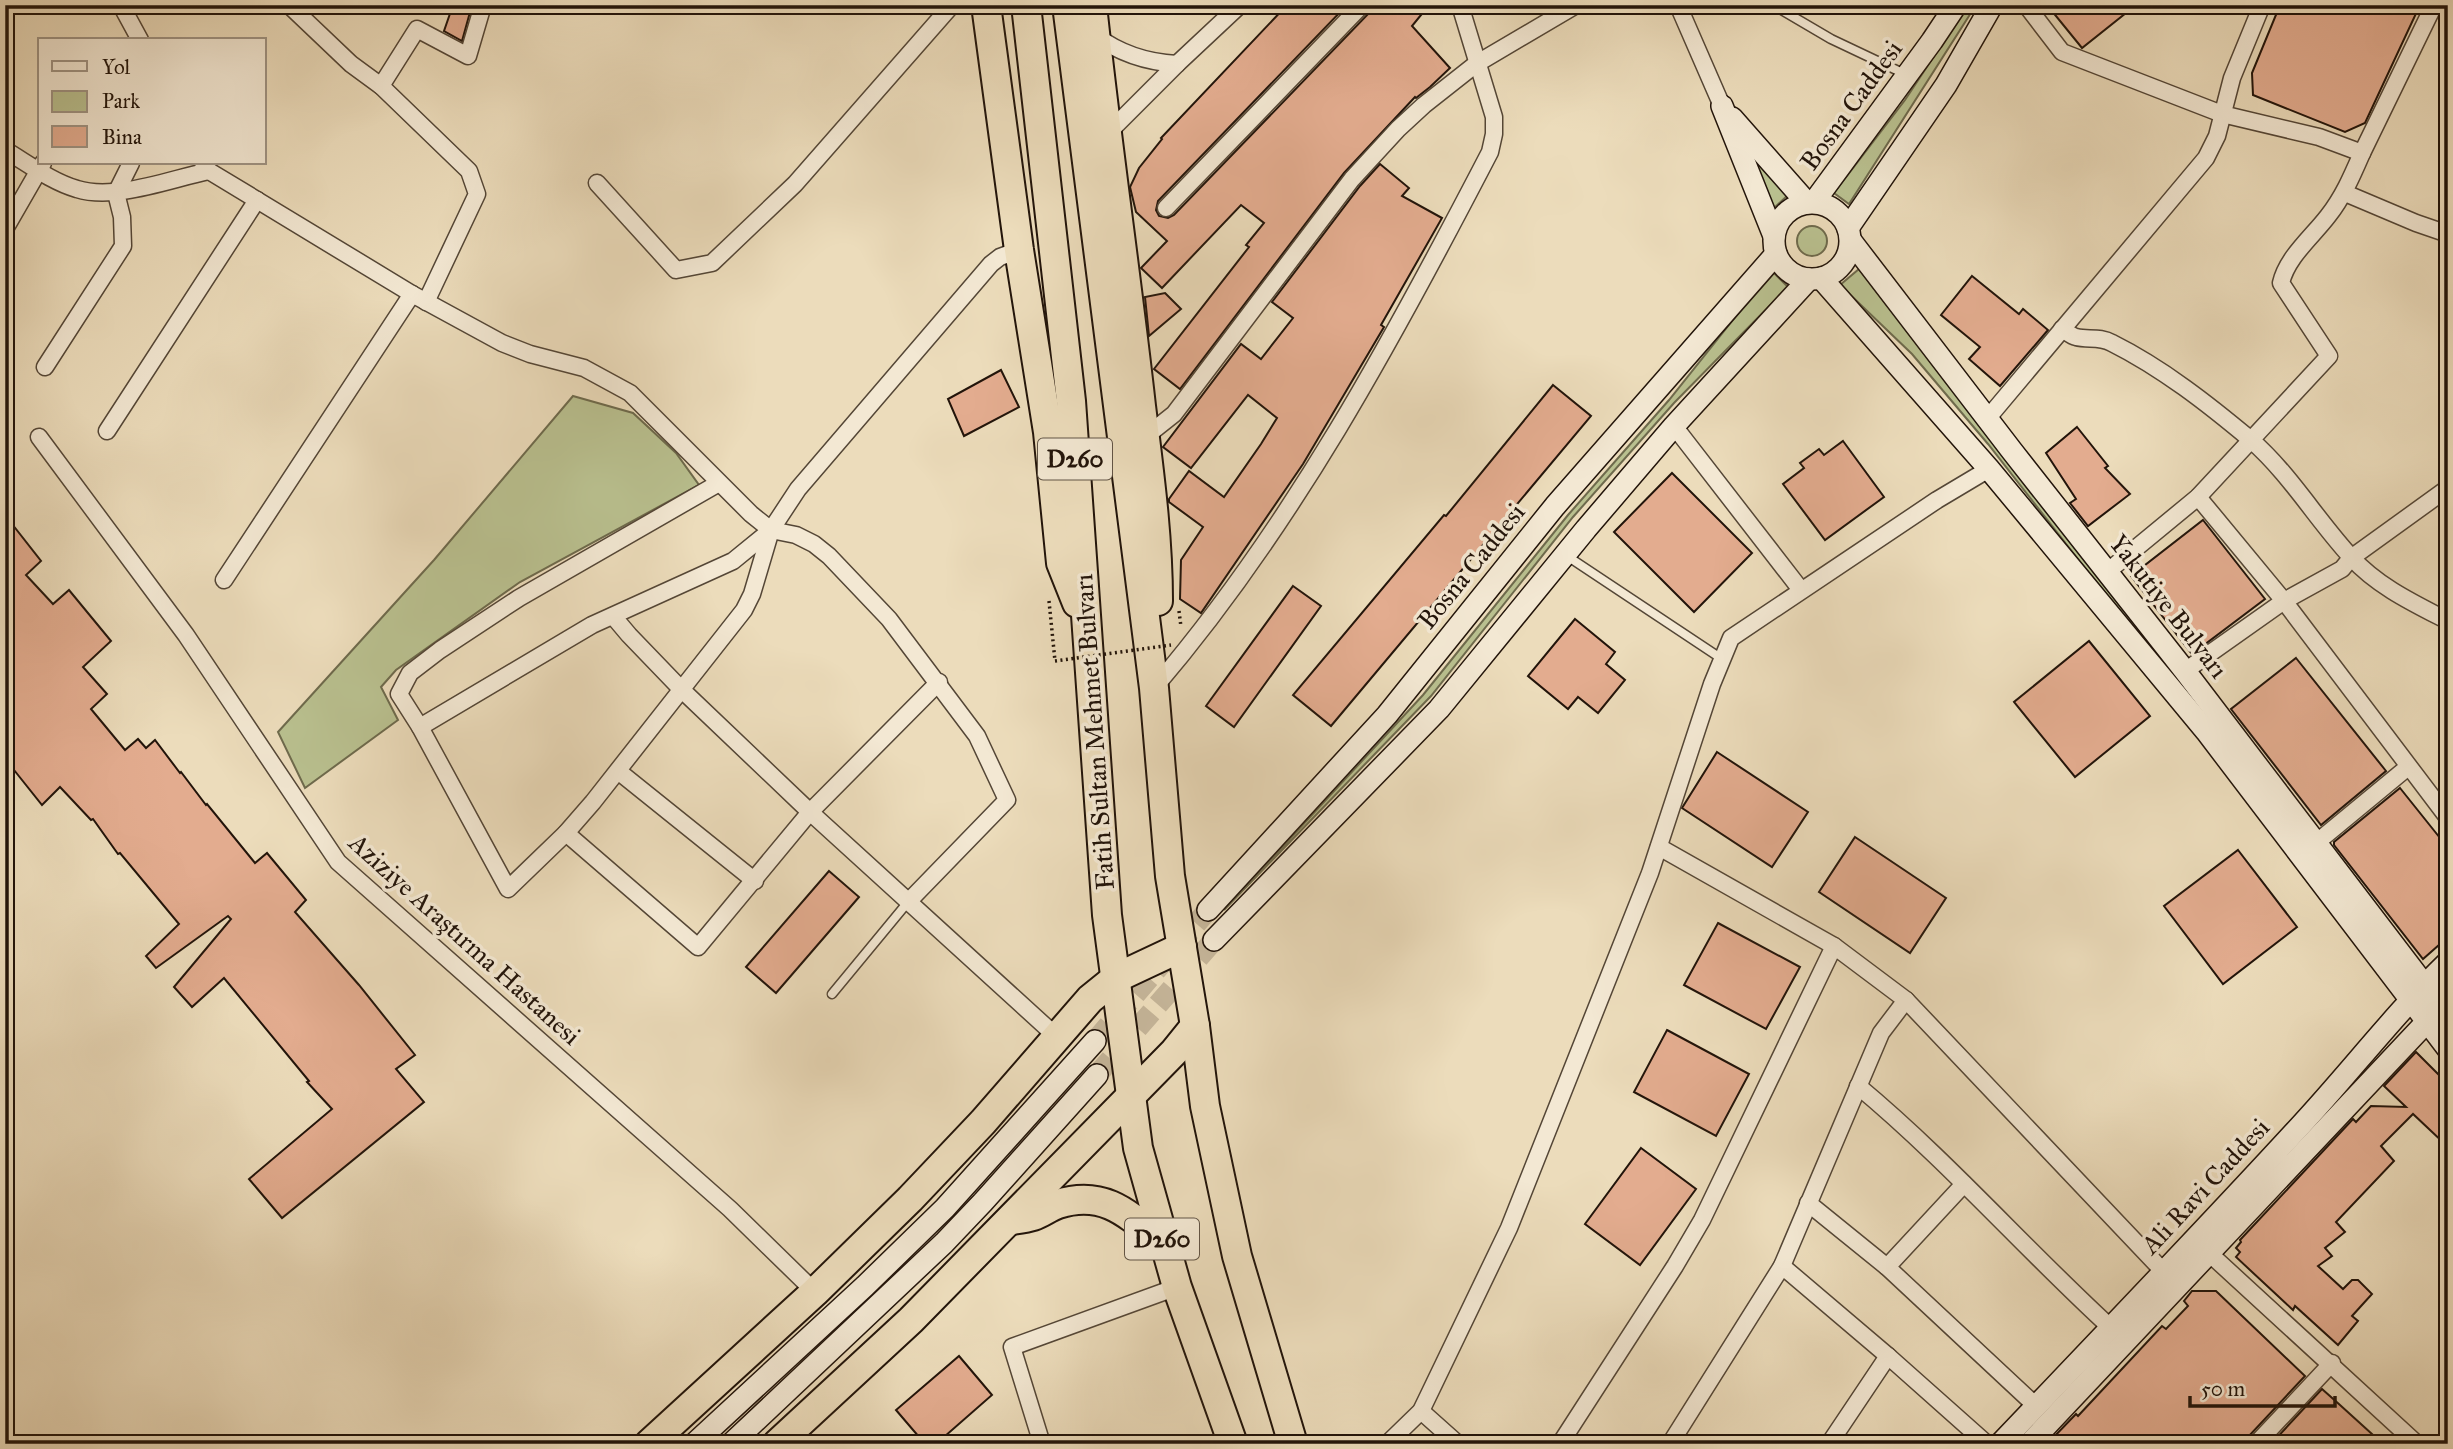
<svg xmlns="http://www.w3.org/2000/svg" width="2453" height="1449" font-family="'IM FELL Great Primer',serif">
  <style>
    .green { fill: #b9c08f; stroke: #6e6a4c; stroke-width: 2 }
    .building { fill: #e3ac8f; stroke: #22140a; stroke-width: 2 }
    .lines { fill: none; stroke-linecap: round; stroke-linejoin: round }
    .secondary-tunnel { stroke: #c4b498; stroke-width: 21; stroke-dasharray: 21 10; stroke-linecap: butt }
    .lane-casing { stroke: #544636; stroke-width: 11 }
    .street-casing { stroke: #544636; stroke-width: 19 }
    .secondary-casing { stroke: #22140a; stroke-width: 24 }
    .highway-casing { stroke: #22140a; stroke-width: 32 }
    .path { stroke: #22140a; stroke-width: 3.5; stroke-dasharray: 2 3.5; stroke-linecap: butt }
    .lane { stroke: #f3e8d3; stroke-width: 8 }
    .street { stroke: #f3e8d3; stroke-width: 16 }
    .secondary { stroke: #f3e8d3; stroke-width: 21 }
    .highway { stroke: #ecdcbb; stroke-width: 28 }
    .path-bridge { stroke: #22140a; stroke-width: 3.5; stroke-dasharray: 2 3.5; stroke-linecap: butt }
    .labels { text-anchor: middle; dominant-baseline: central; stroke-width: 7; stroke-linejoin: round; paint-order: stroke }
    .shield { fill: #f3e8d3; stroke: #615446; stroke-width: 2 }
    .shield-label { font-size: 24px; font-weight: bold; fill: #22140a }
    .street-label { font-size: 26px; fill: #22140a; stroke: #f3e8d3 }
  </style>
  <rect width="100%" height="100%" fill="#ecdcbb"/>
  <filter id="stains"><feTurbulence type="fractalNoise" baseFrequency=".00286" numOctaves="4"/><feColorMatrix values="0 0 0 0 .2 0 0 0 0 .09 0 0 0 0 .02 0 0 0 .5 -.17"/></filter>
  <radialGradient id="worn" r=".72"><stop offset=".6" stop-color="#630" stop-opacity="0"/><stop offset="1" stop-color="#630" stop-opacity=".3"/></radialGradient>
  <g class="green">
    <polygon points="1968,5 1976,5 1849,204 1834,193 1905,100"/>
    <polygon points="1745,144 1788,195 1773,209"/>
    <circle cx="1812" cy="241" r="15"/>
    <polygon points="1859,269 1994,438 2412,979 2409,983 1988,444 1912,354 1840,285"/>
    <polygon points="1772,271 1788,287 1674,403 1573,517 1431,696 1224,910 1423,695 1568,515 1669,400"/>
    <polygon points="573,396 633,413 676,453 699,485 520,582 396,670 381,687 398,720 305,788 278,732 434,560"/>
  </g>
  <g class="building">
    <polygon points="453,5 472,5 462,41 444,31"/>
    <polygon points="1287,5 1347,5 1158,201 1156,210 1159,216 1168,218 1174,215 1370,12 1372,5 1411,5 1421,15 1412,26 1450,68 1430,87 1416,98 1415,97 1344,173 1180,389 1154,369 1249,247 1246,245 1264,223 1241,205 1162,288 1141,268 1167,241 1136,212 1130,187 1139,168 1162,139 1161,138"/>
    <polygon points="2047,5 2136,5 2082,48"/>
    <polygon points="2280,5 2420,5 2365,123 2345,132 2253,95 2252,73"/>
    <polygon points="1380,164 1409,188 1402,196 1442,218 1381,325 1384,327 1303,464 1201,613 1180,599 1181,560 1203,527 1169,502 1169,499 1189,471 1224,497 1261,444 1277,418 1248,395 1191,468 1163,447 1241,344 1261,359 1293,318 1272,302 1360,186"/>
    <polygon points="1972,276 2019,314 2023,309 2048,330 2000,386 1969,359 1980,347 1941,315"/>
    <polygon points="1165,293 1181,309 1149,336 1145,297"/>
    <polygon points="1001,370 1019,407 964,436 948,399"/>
    <polygon points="1553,385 1591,416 1331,726 1293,695 1444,515 1446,516"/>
    <polygon points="2077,427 2108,466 2105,468 2130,494 2088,526 2070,503 2076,499 2046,453"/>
    <polygon points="1843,441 1884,497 1825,540 1783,484 1804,468 1800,463 1819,449 1824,455"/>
    <polygon points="1672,473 1752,553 1694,612 1614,532"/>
    <polygon points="5,515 41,561 26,575 53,604 69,590 111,641 83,667 107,694 91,709 125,750 138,739 146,748 155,740 180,773 181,772 206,805 207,804 255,863 267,853 306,900 295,912 359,985 415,1055 396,1069 424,1102 282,1218 249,1179 332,1109 307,1082 309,1081 224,978 192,1007 174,987 231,919 228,916 156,968 146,956 179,924 120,853 118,854 93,819 91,820 60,787 42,805 14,770 5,776"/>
    <polygon points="2203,520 2265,599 2192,654 2131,576"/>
    <polygon points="1293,586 1321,606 1234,727 1206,706"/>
    <polygon points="1575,619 1615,652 1606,664 1625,680 1598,713 1578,697 1568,709 1528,676"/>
    <polygon points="2089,641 2150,716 2075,777 2014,702"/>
    <polygon points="2296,658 2386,771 2321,825 2231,709"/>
    <polygon points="1717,752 1808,812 1772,867 1682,808"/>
    <polygon points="2400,788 2448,848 2448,937 2423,959 2334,845 2334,842"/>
    <polygon points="1855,837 1946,898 1910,953 1819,892"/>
    <polygon points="2238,850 2297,927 2223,984 2164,906"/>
    <polygon points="829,871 859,897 776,993 746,967"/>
    <polygon points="1718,923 1800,967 1766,1029 1684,985"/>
    <polygon points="1667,1030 1749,1074 1716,1136 1634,1092"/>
    <polygon points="2416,1052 2448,1084 2448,1147 2413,1114 2381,1146 2394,1161 2336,1222 2345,1232 2325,1248 2332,1256 2318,1266 2343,1289 2352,1280 2358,1280 2372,1294 2352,1316 2358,1321 2338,1345 2295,1306 2293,1310 2236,1257 2240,1252 2236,1248 2241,1242 2240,1240 2353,1119 2356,1122 2371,1106 2406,1107 2384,1086"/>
    <polygon points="1641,1148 1696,1189 1640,1265 1585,1224"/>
    <polygon points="2192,1291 2216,1291 2305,1376 2248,1437 2246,1444 2047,1444 2076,1414 2078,1416 2162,1326 2166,1329 2188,1306 2184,1301"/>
    <polygon points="959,1356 992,1395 936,1444 925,1444 896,1410"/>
    <polygon points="2322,1389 2340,1405 2383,1444 2271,1444"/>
  </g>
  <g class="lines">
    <g class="secondary-tunnel">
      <polyline points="1095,1041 1208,910"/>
      <polyline points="1097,1075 1214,940"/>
    </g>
    <g class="lane-casing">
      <g id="lane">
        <polyline points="1773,5 1831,39 1907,75"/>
        <polyline points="1567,556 1722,659"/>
        <polyline points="832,994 908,902"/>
      </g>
    </g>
    <g class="street-casing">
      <g id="street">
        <polyline points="121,5 140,40"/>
        <polyline points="289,5 351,64 381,86 469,171 477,194 426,302"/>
        <polyline points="1678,5 1722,106"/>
        <polyline points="2026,5 2062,52 2222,114 2319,137 2362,153 2434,5"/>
        <path d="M1095 35C1120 54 1146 62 1177 64"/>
        <polyline points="381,86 417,29 468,56 483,5"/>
        <polyline points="1106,135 1177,64 1240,5"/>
        <path d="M5 150C27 163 52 182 77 189 115 201 170 179 209 171"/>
        <polyline points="203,163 209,171 412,294 502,343 530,354 584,368 630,393 751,514 771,530 796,535 814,544 829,556 889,619 977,736 1007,800 908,902"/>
        <polyline points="597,183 676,270 712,263 795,184 952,5"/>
        <polyline points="2345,193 2416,223 2448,234"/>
        <polyline points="1166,208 1362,5"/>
        <polyline points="5,229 43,163"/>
        <path d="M2062 329C2066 331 2071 336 2076 337 2088 340 2100 336 2112 343 2162 368 2208 404 2251 440 2290 474 2316 519 2351 557 2377 586 2413 603 2448 621"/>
        <polyline points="45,367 123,246 122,217 116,193 131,163"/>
        <polyline points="1987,419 2206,158 2217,136 2232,78 2262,5"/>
        <polyline points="1674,426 1801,590"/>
        <polyline points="107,431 257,200"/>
        <polyline points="39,437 186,635 338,862 730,1209 815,1292"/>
        <polyline points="1145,437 1174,414 1352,179 1398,129 1424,105 1476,64 1576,5"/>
        <polyline points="719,483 519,598 440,650 410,673 399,694 420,727 508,889 566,833 593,802 744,610 752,594 771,530"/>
        <polyline points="2198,497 2284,601 2448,818"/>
        <path d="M2107 572 2198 497 2329 356 2281 283C2287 257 2312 237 2328 216 2343 197 2352 176 2362 153"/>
        <polyline points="224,580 412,294"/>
        <polyline points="613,616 629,635 681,689 810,812 1057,1037"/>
        <polyline points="2185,671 2284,601 2342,569 2351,558 2448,488"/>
        <path d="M1154 688C1292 527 1393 339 1490 152L1494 134V117L1460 5"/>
        <polyline points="420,727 592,625 733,561 771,530 798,489 991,264 1000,257 1019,250"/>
        <polyline points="618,771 755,881"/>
        <polyline points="566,833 698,947 810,812 939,682"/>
        <polyline points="2316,843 2408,767"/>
        <polyline points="1659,847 1834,946 1906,1000 2163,1271"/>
        <path d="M1858 1086C1947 1160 2024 1248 2110 1327"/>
        <polyline points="1808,1203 1887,1267 2036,1406"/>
        <polyline points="2210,1254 2417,1444"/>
        <polyline points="1782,1266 1888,1356 1987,1444"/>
        <polyline points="1887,1267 1964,1184"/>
        <polyline points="1421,1411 1458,1444"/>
        <polyline points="1042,1444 1012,1347 1177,1287"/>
        <polyline points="1387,1444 1421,1411 1509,1228 1650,873 1712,684 1731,638 1937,500 1989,469"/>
        <polyline points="1560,1444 1675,1266 1702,1220 1834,946"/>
        <polyline points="1670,1444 1782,1266 1881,1033 1906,1000"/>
        <polyline points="1829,1444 1888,1356"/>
        <polyline points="2256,1444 2332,1363"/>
      </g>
    </g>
    <g class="secondary-casing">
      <g id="secondary">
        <polyline points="1722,106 1774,236"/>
        <polyline points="1732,118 1807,203"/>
        <polyline points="1814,202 1932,41 1956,5"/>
        <circle cx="1812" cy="241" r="38"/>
        <polyline points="1848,228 1946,85 1992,5"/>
        <polyline points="1851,241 2012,451 2185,671 2448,1016"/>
        <polyline points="1821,278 1989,469 2206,731 2448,1049"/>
        <polyline points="1208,910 1387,715 1555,506 1776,254"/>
        <polyline points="1214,940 1439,709 1586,529 1674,426 1809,279"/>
        <polyline points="694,1444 865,1286 945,1208 1095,1041"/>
        <polyline points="731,1444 944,1243 983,1202 1097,1075"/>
        <path d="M2000 1444C2101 1338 2203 1232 2302 1124 2351 1071 2396 1012 2448 962"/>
        <polyline points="2029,1444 2436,1012"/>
      </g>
    </g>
    <g class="highway-casing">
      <g id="highway">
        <polyline points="986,5 1019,250 1048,432 1061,563 1077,603"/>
        <polyline points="1026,5 1071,401 1107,915 1138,1148 1177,1287 1233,1444"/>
        <polyline points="1067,5 1154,688 1170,876 1195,1026 1205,1106 1237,1256 1293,1444"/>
        <path d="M1092 5C1106 139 1126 272 1141 406 1149 471 1158 535 1158 601"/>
        <path d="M1012 1220C1019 1219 1027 1218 1033 1216 1042 1213 1049 1207 1058 1204 1105 1189 1129 1215 1163 1243"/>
        <polyline points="649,1444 815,1292 910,1199 983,1122 1090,999 1116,978 1182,947"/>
        <polyline points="777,1444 911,1320 1174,1052 1195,1026"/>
      </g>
    </g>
    <g class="path">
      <polyline points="1049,601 1055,661"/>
      <polyline points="1179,611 1181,627"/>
    </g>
    <use href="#lane" class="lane"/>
    <use href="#street" class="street"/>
    <use href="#secondary" class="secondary"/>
    <use href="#highway" class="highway"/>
    <polyline class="path-bridge" points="1055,661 1171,645"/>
  </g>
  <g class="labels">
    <g class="shield">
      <rect x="1038" y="438.5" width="74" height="41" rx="5"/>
      <rect x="1125" y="1218.5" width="74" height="41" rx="5"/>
    </g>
    <g class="shield-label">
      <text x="1075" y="459">D260</text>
      <text x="1162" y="1239">D260</text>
    </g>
    <g class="street-label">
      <text transform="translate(1851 105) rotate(-54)">Bosna Caddesi</text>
      <text transform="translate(1471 566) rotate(-51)">Bosna Caddesi</text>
      <text transform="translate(2169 606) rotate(52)">Yakutiye Bulvarı</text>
      <text transform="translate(1094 732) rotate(-94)">Fatih Sultan Mehmet Bulvarı</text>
      <text transform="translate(465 939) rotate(42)">Aziziye Araştırma Hastanesi</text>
      <text transform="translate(2205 1186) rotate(-47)">Ali Ravi Caddesi</text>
    </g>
  </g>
  <rect width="2453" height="1449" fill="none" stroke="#ecdcbb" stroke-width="28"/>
  <rect x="7" y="7" width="2439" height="1435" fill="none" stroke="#22140a" stroke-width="3.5"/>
  <rect x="14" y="14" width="2425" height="1421" fill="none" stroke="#22140a" stroke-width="2"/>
  <rect x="38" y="38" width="228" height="126" fill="#f3e8d3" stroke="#9f9383" stroke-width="2"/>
  <rect x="52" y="61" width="35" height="10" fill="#f3e8d3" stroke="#9f9383" stroke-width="2"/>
  <text x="102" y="74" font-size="21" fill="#22140a">Yol</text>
  <rect x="52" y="91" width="35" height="21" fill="#b9c08f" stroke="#9f9383" stroke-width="2"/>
  <text x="102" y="108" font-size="21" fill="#22140a">Park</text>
  <rect x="52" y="126" width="35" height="21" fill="#e3ac8f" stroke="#9f9383" stroke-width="2"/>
  <text x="102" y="144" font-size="21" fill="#22140a">Bina</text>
  <path d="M2190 1396v10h145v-10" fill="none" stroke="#22140a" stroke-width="3.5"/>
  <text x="2201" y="1396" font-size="21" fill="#22140a" stroke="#f3e8d3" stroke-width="5" paint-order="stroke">50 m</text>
  <rect width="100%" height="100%" filter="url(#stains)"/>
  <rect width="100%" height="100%" fill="url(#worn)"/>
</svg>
